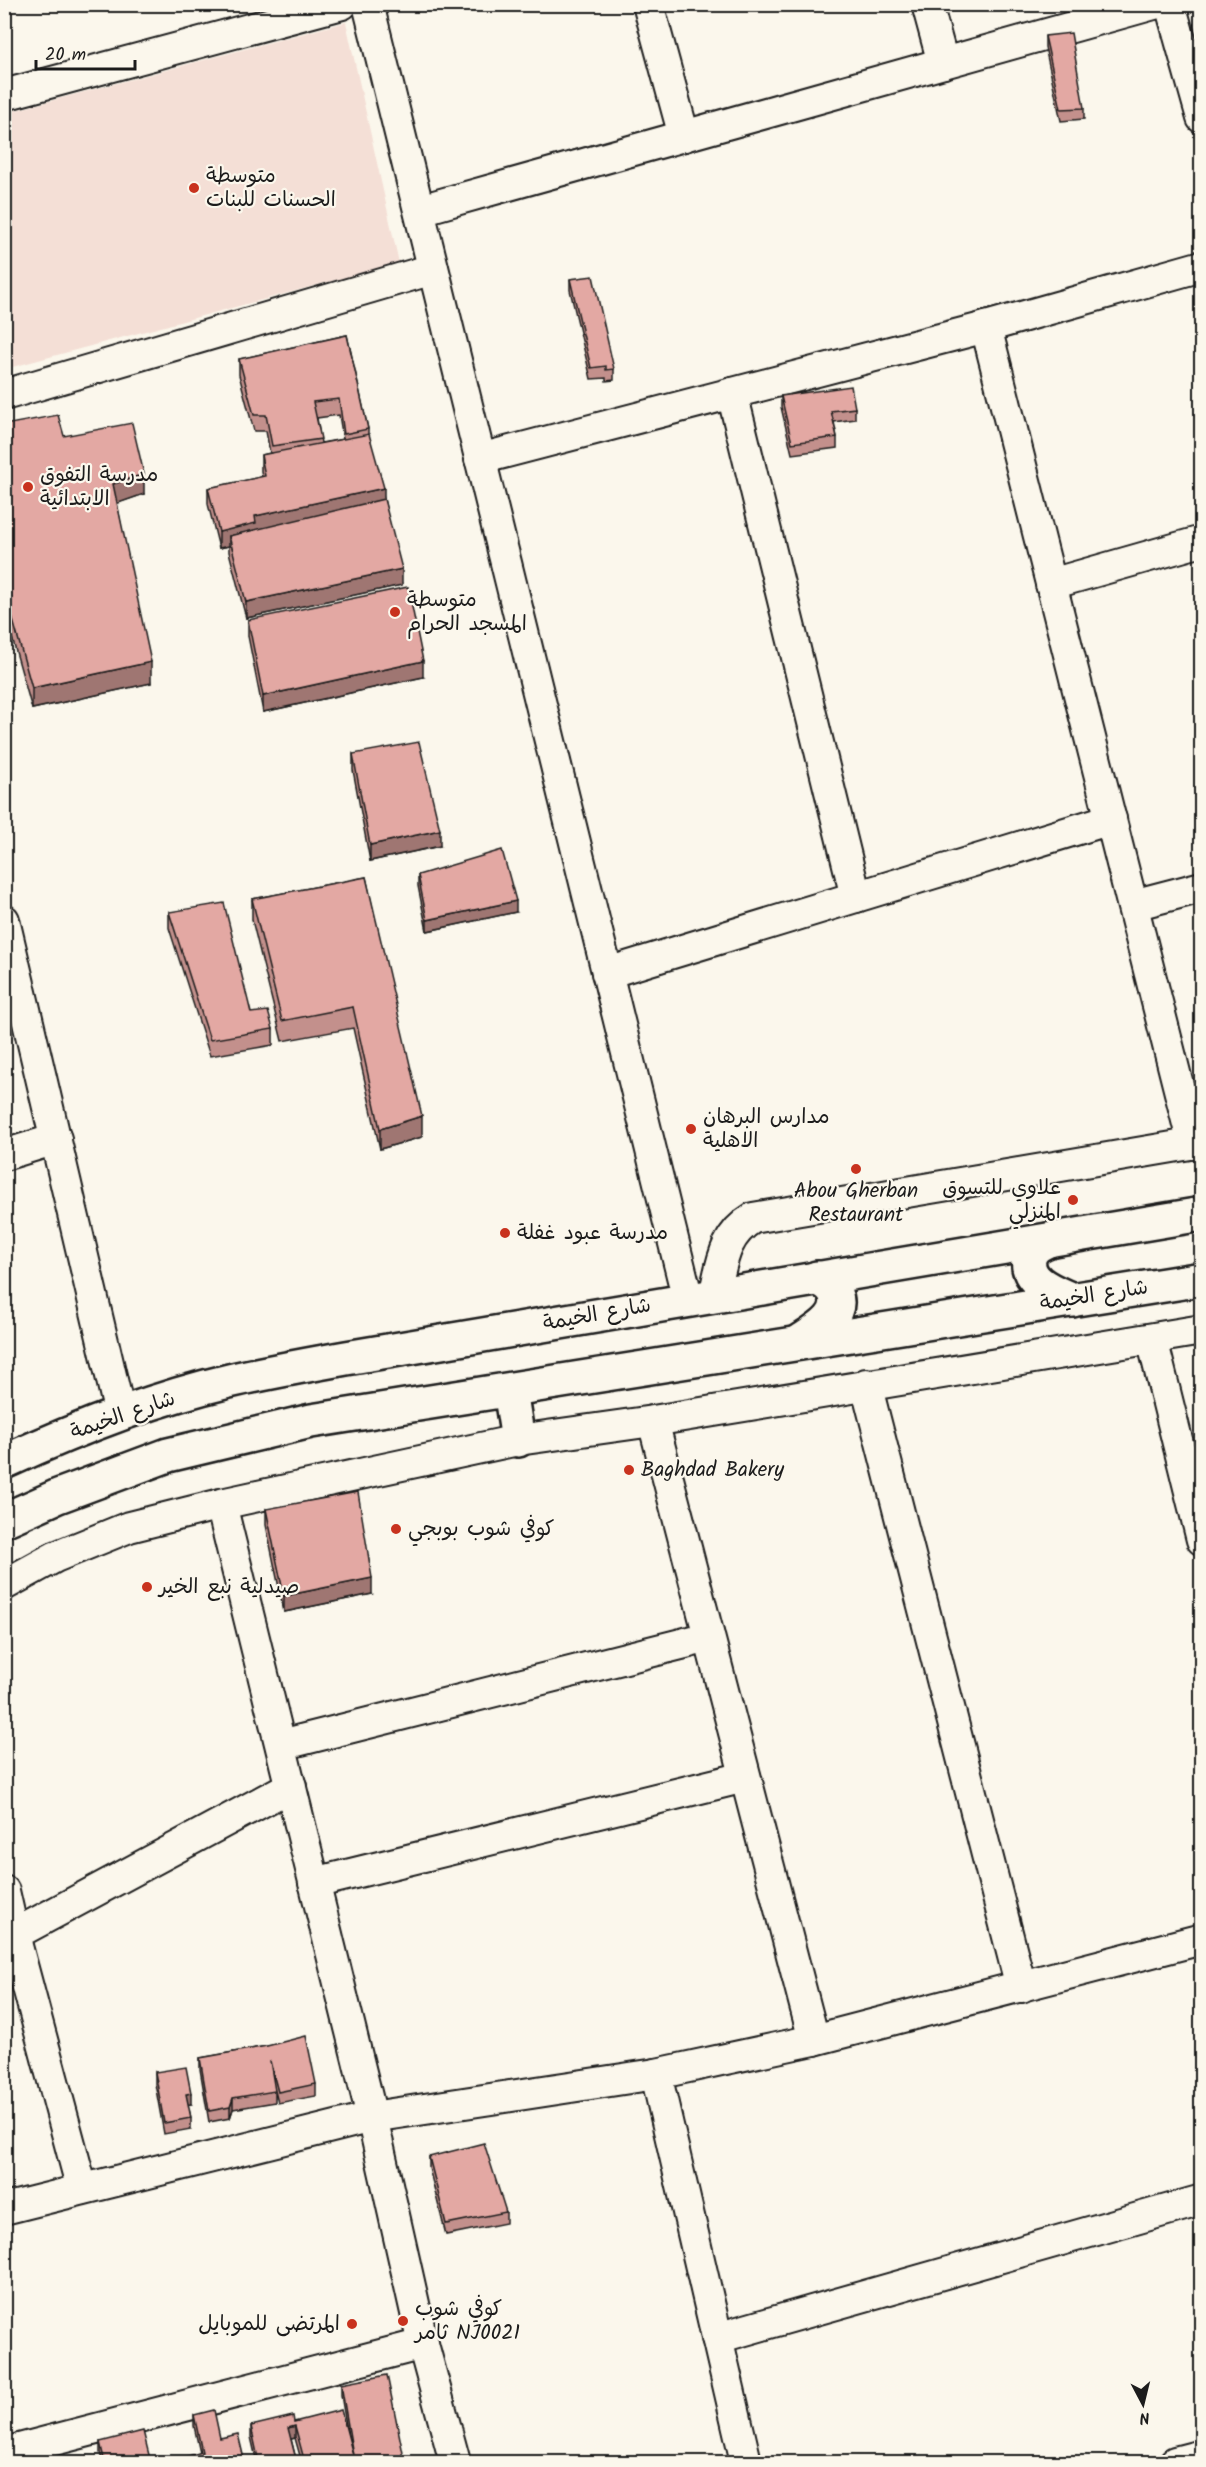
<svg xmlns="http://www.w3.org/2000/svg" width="1206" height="2467" font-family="Kalam,'Playpen Sans Arabic',sans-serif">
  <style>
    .built { fill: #f4dfd6 }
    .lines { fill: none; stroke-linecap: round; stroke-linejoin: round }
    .street-casing { stroke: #1c1c1c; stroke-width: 34 }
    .secondary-casing { stroke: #1c1c1c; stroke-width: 38 }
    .street { stroke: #fbf7ec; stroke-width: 30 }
    .secondary { stroke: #fbf7ec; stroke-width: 33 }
    .wall { fill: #c3908c; stroke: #1c1c1c; stroke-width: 1.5; fill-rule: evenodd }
    .shaded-wall { fill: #9f7672; stroke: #1c1c1c; stroke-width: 1.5 }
    .building { fill: #e3a8a3; stroke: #1c1c1c; stroke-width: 1.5 }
    .poi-dot { fill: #c8321e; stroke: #fbf7ec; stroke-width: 2 }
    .labels { text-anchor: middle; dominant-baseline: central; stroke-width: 4.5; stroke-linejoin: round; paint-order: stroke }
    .poi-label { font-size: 21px; fill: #1c1c1c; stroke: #fbf7ec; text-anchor: start }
    .street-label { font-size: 21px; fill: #1c1c1c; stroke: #fbf7ec }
  </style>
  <rect width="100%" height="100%" fill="#fbf7ec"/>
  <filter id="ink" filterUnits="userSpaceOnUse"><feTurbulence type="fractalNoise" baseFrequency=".0167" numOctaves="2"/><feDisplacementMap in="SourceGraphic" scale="12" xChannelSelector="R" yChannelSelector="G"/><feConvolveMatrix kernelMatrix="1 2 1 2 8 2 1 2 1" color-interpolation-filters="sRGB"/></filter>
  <g filter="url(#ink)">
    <polygon class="built" points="346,22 399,263 5,369 5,113"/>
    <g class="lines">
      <g class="street-casing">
        <g id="street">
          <polyline points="368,4 688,1300"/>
          <polyline points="648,4 684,136"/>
          <polyline points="927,4 943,63"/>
          <polyline points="1170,4 1202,118"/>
          <polyline points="4,95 342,4"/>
          <polyline points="420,210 1154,4"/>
          <polyline points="986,327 1193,1144"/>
          <polyline points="732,393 856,897"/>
          <polyline points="4,395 433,269"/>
          <polyline points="480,459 986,327 1202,266"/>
          <polyline points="1051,584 1202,541"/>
          <polyline points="1133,905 1202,887"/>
          <polyline points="4,920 120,1414"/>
          <polyline points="607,973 1111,819"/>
          <polyline points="4,1155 56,1139"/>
          <path d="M714 1296C722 1264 723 1236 753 1218L1202 1142"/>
          <polyline points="1152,1339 1202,1540"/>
          <polyline points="866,1384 1021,1987"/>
          <polyline points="653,1421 814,2040"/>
          <polyline points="221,1504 372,2117 423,2344 455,2462"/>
          <polyline points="4,1585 55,1557 129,1527 221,1504 518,1440 653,1421 1202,1330"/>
          <polyline points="281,1745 709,1637"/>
          <polyline points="314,1883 745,1777"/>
          <polyline points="4,1891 14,1935 82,2189"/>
          <polyline points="4,1940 291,1786"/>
          <polyline points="656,2074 746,2462"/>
          <polyline points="4,2209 372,2117 656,2074 814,2040 1202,1939"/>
          <polyline points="717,2338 1202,2200"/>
          <polyline points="4,2453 423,2344"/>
          <polyline points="1175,2462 1202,2455"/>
        </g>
      </g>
      <g class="secondary-casing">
        <g id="secondary">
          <path d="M1049 1240C1039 1244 1031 1248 1029 1259 1025 1283 1056 1292 1072 1300"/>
          <path d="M798 1343C814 1332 845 1317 835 1293 831 1285 825 1282 817 1278"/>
          <polyline points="510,1390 518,1440"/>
          <path d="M4 1462C76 1429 152 1399 229 1381 268 1372 307 1365 346 1358L1202 1214"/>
          <polyline points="4,1520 58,1496 168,1455 311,1421 1202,1279"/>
        </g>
      </g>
      <use href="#street" class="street"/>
      <use href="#secondary" class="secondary"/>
    </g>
    <g class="wall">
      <polygon points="1045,36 1084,108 1084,119 1061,121 1045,47"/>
      <polygon points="570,279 614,369 614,380 606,381 606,378 591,379 570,290"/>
      <path d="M347 335 368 429V434L384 499 402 585 246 618 229 552V546L219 548 208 504V488L262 477 261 471V455L270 453 266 431H254L239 375V359ZM339 415 343 439 321 443 317 418Z"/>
      <polygon points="781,396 855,408 855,419 834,422 837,437 837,448 792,454 781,407"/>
      <polygon points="4,425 64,436 144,494 117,503 151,683 32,709 4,609"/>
      <polygon points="248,620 423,677 263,712 248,636"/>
      <polygon points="353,754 440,846 370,861 353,770"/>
      <polygon points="418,875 516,912 427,931 418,886"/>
      <polygon points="366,877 422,1137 380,1149 353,1028 282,1041 252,920 252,899"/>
      <polygon points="169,912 251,1013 273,1029 273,1045 210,1056 169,928"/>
      <polygon points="266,1509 372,1594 284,1612 266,1525"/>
      <polygon points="267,2046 316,2084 316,2096 278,2103 275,2091 275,2102 233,2109 230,2118 209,2122 200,2069 200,2058"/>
      <polygon points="155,2072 191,2104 188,2104 191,2118 191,2129 164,2134 155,2084"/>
      <polygon points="429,2157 506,2212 506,2223 446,2235 429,2168"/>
      <polygon points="341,2384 405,2463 302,2463 295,2438 291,2439 297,2463 257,2463 251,2437 251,2426 294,2422 348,2436 341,2395"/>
      <polygon points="194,2415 220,2438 245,2463 175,2463 175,2460 200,2453 194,2426"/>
      <polygon points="100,2442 151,2463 103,2463 100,2453"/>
    </g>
    <g class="shaded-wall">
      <polygon points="144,474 144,494 113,505 113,484"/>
      <polygon points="384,488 384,504 229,536 229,546 219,548 219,532 255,516"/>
      <polygon points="402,569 402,585 246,618 246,602"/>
      <polygon points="423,661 423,677 263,712 263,696"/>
      <polygon points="151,662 151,683 32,709 32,688"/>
      <polygon points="440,830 440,846 370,861 370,845"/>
      <polygon points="516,901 516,912 427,931 427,920"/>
      <polygon points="422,1116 422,1137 380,1149 380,1129"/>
      <polygon points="372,1578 372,1594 284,1612 284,1596"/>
      <polygon points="191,2093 191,2104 186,2105 186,2094"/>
      <polygon points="233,2098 233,2109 230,2118 230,2107"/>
      <polygon points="295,2426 295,2438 288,2440 288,2428"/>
    </g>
    <g class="building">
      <polygon points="1071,33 1084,108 1061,109 1045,36"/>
      <polygon points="593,276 614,369 606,370 606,366 591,368 570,279"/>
      <polygon points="347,335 368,429 344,434 339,399 313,402 321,439 272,446 266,415 254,415 239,359"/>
      <polygon points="851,386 855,408 831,411 837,437 792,443 781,396"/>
      <polygon points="58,415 64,436 132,423 144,474 113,484 151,662 32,688 4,588 4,425"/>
      <polygon points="369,434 384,488 255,516 256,523 219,532 208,488 265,476 261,455"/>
      <polygon points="384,499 402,569 246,602 229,536"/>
      <polygon points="408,587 423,661 263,696 248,620"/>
      <polygon points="419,742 440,830 370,845 353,754"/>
      <polygon points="502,850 516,901 427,920 418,875"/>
      <polygon points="366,877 422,1116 380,1129 353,1007 282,1021 252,899"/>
      <polygon points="224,903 251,1013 268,1011 273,1029 210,1040 169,912"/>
      <polygon points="358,1492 372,1578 284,1596 266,1509"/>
      <polygon points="306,2036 316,2084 278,2092 270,2061 275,2091 233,2098 230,2107 209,2111 200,2058 267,2046"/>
      <polygon points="186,2067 191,2093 186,2094 191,2118 164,2123 155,2072"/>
      <polygon points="484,2143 506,2212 446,2224 429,2157"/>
      <polygon points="387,2375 405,2463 305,2463 295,2426 288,2428 297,2463 259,2463 251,2426 293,2416 294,2422 341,2410 353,2455 341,2384"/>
      <polygon points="214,2410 220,2438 238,2434 245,2463 175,2463 175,2460 202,2452 194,2415"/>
      <polygon points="143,2431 151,2463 105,2463 100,2442"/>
    </g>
  </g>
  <g class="poi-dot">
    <circle cx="194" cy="188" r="6"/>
    <circle cx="28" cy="487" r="6"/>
    <circle cx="395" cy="612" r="6"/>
    <circle cx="691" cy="1129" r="6"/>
    <circle cx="856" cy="1169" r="6"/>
    <circle cx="1073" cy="1200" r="6"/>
    <circle cx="505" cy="1233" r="6"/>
    <circle cx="629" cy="1470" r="6"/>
    <circle cx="396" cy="1529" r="6"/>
    <circle cx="147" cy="1587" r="6"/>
    <circle cx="403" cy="2321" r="6"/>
    <circle cx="352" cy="2324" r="6"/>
  </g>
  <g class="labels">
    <g class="poi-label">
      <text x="206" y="176">متوسطة<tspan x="206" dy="24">الحسنات للبنات</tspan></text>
      <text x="40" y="475">مدرسة التفوق<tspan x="40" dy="24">الابتدائية</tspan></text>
      <text x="407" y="600">متوسطة<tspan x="407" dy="24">المسجد الحرام</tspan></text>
      <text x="703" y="1117">مدارس البرهان<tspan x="703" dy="24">الاهلية</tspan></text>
      <text x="1061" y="1188" text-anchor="end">علاوي للتسوق<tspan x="1061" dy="24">المنزلي</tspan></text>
      <text x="856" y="1191" text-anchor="middle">Abou Gherban<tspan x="856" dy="24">Restaurant</tspan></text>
      <text x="517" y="1233">مدرسة عبود غفلة</text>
      <text x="641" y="1470">Baghdad Bakery</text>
      <text x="408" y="1529">كوفي شوب بوبجي</text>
      <text x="159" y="1587">صيدلية نبع الخير</text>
      <text x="415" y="2309">كوفي شوب<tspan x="415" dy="24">ثامر NJ0021</tspan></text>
      <text x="340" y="2324" text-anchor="end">المرتضى للموبايل</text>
    </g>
    <g class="street-label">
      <text transform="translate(1094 1296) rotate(-9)">شارع الخيمة</text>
      <text transform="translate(597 1315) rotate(-10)">شارع الخيمة</text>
      <text transform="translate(123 1416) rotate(-19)">شارع الخيمة</text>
    </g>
  </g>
  <rect width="1206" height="2467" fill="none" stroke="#fbf7ec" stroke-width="24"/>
  <rect x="12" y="12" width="1182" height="2443" fill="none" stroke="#1c1c1c" stroke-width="2" filter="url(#ink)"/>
  <g transform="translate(1143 2404) rotate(173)" stroke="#fbf7ec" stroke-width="4.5" paint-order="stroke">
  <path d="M0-4.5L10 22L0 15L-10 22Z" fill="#1c1c1c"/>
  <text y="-9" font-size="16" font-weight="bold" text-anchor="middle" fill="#1c1c1c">N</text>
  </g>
  <path d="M36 60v9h99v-9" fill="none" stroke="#1c1c1c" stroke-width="3"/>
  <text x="45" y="60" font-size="18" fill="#1c1c1c" stroke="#fbf7ec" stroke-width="4.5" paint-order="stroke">20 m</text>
</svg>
